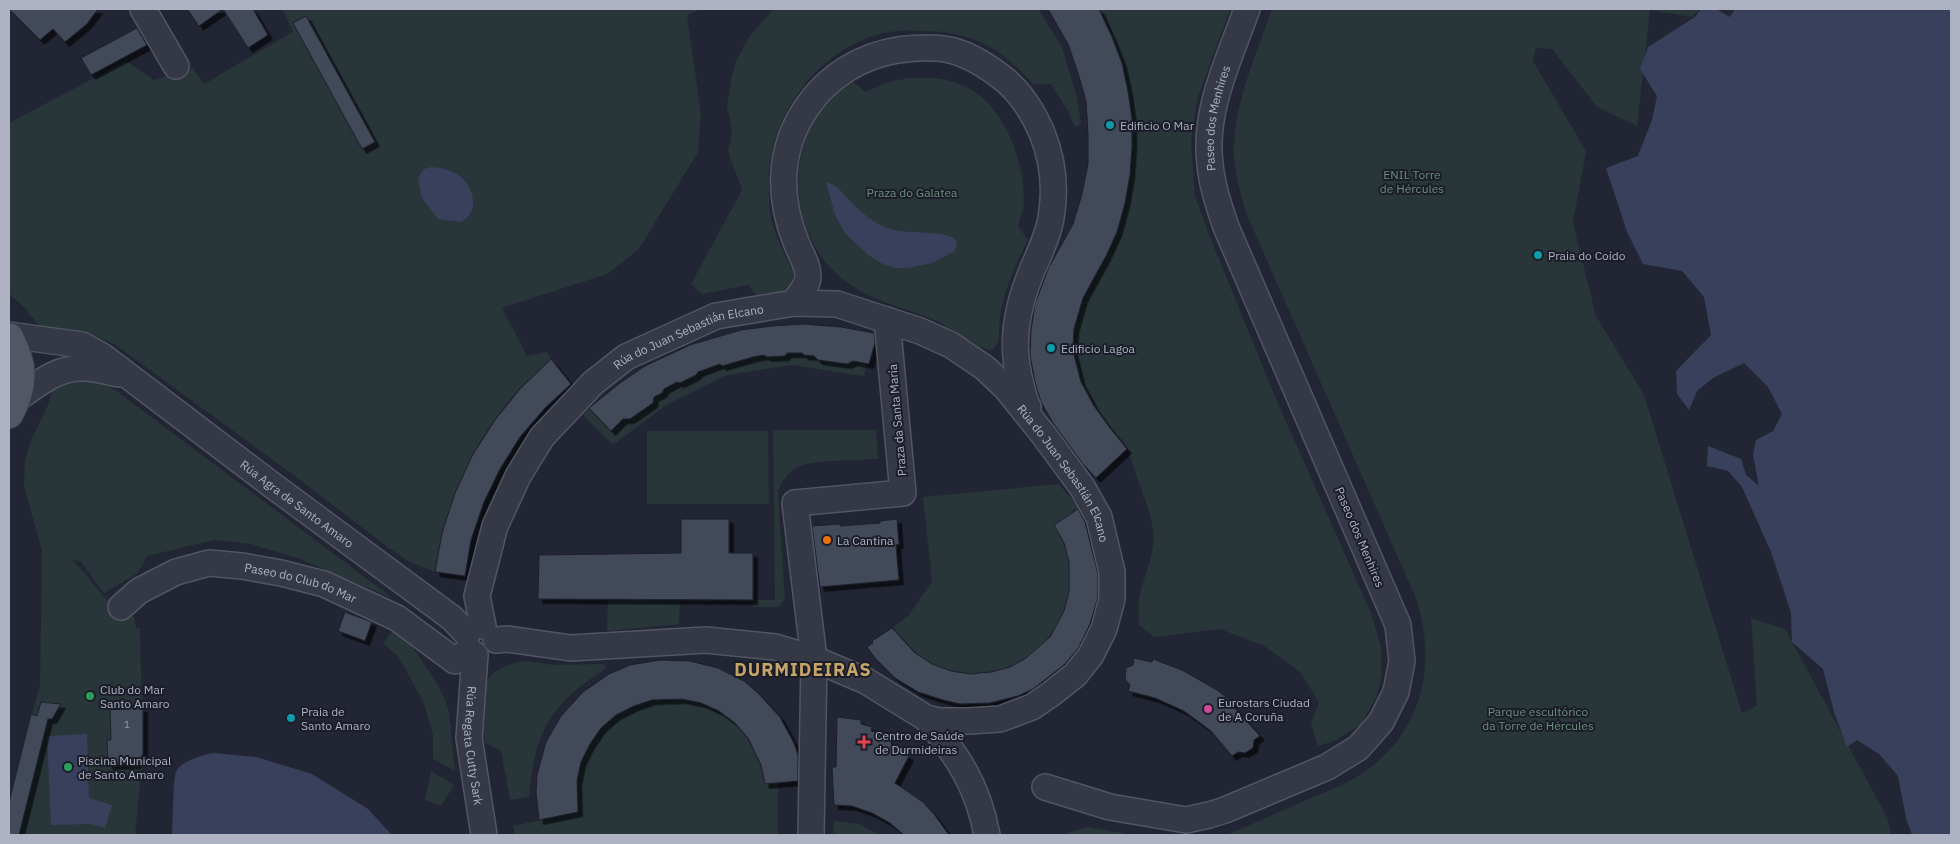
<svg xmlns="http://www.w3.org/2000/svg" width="1960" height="844" font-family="'IBM Plex Sans',sans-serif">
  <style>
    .green { fill: #283539 }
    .water { fill: #39405c }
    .building { fill: #434859; stroke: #1c1f2b; filter: url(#shadow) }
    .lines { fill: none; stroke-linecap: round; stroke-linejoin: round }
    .minor-casing { stroke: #525563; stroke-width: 28 }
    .major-casing { stroke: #3e414f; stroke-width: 30 }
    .minor { stroke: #353845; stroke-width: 25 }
    .major { stroke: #535765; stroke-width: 28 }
    .culture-dot { fill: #0f9aa8; stroke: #1b1d29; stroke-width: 2 }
    .food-dot { fill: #e8710a; stroke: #1b1d29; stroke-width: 2 }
    .leisure-dot { fill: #2e9e5b; stroke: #1b1d29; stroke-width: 2 }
    .hotel-dot { fill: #d1479c; stroke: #1b1d29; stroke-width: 2 }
    .health-dot { fill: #e0444e; stroke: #1b1d29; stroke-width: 2 }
    .labels { text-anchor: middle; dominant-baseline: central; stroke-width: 4; stroke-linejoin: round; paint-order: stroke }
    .number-label { font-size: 10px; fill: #9498a8 }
    .street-label { font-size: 12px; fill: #afb2c2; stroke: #1b1d29 }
    .poi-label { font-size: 12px; fill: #afb2c2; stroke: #1b1d29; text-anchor: start }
    .park-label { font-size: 12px; fill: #6a8f7b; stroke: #1b1d29 }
    .district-label { font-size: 18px; font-weight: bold; letter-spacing: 1px; fill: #c6a566; stroke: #1b1d29 }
  </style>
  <defs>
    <filter id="shadow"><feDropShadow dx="4.5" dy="4.5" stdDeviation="0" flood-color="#0009"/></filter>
  </defs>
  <rect width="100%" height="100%" fill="#222634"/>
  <g class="green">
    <path d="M282 9H702L687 15 701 113 698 152 639 249 607 274 502 308 527 356 547 352 551 359C541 369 530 378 520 388 471 442 447 502 435 572L410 562 386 546 299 479 114 344 85 332 39 326 24 307 9 294V123L126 61 154 80 193 68 204 84 293 32Z"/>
    <path d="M774 9H1038L1062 47 1077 97 1081 124 1075 127 1068 111 1051 84H1033C1020 70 1007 57 990 47 969 35 945 30 921 31 914 31 906 30 898 31 824 38 765 116 769 188 769 199 769 211 772 222 777 239 785 255 793 271 796 291 775 297 759 299L748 285 702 294 691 284 742 190 728 152 732 130 727 107 731 80 737 59 751 34Z"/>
    <path d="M1099 9H1230L1197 100 1191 142 1195 196 1210 237 1274 394 1371 613 1381 647 1382 673 1377 696 1361 724 1334 741 1318 746 1311 724 1319 702 1300 672 1264 646 1220 629 1154 637 1139 625C1139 619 1138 612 1138 606 1140 580 1157 556 1153 529 1150 511 1142 492 1136 474 1133 466 1131 457 1127 449 1123 442 1115 436 1110 429 1090 404 1072 373 1073 340 1074 308 1093 284 1106 257 1146 173 1138 90 1099 9Z"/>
    <path d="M1272 9H1700L1692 17 1650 10 1637 126 1597 107 1552 49 1536 48 1533 61 1586 151 1573 223 1596 316 1644 395 1742 713 1757 706 1751 618 1785 629 1888 819 1891 835H1226C1253 824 1279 812 1306 800 1323 793 1342 786 1358 776 1422 736 1439 665 1415 596L1246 213C1241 195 1235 176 1234 157 1232 106 1256 56 1272 9Z"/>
    <path d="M909 78C930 77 953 78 972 90 1007 112 1023 160 1024 200 1024 209 1020 217 1018 226L1028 240C1015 265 1004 290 1000 318 998 328 1002 345 991 350 981 350 948 326 935 320 900 306 869 301 839 276 796 239 787 171 813 123 823 106 837 93 852 81L866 92 887 82Z"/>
    <polygon points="786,353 802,353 804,355 866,363 864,376 792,365 727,375 666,405 613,445 583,415 590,408 611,430 625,417 630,419 653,403 652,398 662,393 663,390 677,382 680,383 696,375 697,373 720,364 722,366 741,360 765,355 767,357"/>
    <polygon points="77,380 100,383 114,389 394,599 300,559 251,544 214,540 147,556 138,573 104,593 81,562 72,559 107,600 118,618 134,616 136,628 140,628 143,756 135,835 9,835 9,802 40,684 42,551 24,486 25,460 31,440 48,405 53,388"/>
    <path d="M773 430H876L878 459C861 460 810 460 797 467 787 473 782 481 778 491L785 599 779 607H753V600H775Z"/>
    <polygon points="647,431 768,431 769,504 647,504"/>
    <path d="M1059 484 1079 508 1076 511 1074 509 1060 534C1111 648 954 730 893 627L909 615 932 581 923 497Z"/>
    <polygon points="608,600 680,600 679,624 607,631"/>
    <polygon points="392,631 410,643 434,679 445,699 449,713 455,771 433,759 433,734 423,701 398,656 383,644"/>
    <path d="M528 661 553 665 604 664 605 669C550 705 535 731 529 797L510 800 501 751 484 742C479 699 474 667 528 661Z"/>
    <path d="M682 699C728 707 757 738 765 784L778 783V835H515L513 826 578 812C578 801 576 791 577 781 580 741 613 708 651 700 661 698 672 699 682 699Z"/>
    <polygon points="431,771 454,785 441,806 425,800"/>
    <polygon points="834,821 859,824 880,835 833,835"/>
    <polygon points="1088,827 1133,835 1061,835"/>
  </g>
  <g class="water">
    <polygon points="1701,9 1716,9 1730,17 1735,9 1951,9 1951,835 1912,835 1906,818 1898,776 1879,754 1857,740 1847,747 1834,712 1823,669 1792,642 1791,613 1782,585 1771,552 1742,487 1728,471 1707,466 1708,446 1741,459 1746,475 1759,486 1753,455 1756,440 1773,431 1782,414 1768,387 1744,363 1713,378 1697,391 1689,410 1677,394 1676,371 1711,335 1704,297 1682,271 1643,264 1627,232 1606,168 1638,156 1652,120 1657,96 1640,69 1648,47 1695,17"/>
    <path d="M431 167C442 168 452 170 461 177 471 185 477 203 470 214 468 217 464 220 461 222L438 219 422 198 418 178 424 169Z"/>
    <path d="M826 182C837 184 844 195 852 203 863 214 876 225 891 229 908 235 950 229 957 242L955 251 932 263 908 268H895L883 264 868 255 845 233 835 215Z"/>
    <polygon points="87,734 89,798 112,805 105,828 90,824 51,825 47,736"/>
    <path d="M213 753 256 757 312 774 368 809 392 835H172C173 825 173 778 176 772 182 760 201 756 213 753Z"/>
  </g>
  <g class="building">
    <polygon points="9,9 98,9 87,24 65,42 53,29 40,40"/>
    <polygon points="187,9 253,9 268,35 248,48 223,9 199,26"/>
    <polygon points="1048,9 1099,9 1112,37 1122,63 1128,91 1132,119 1132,147 1130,175 1125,203 1117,232 1106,256 1083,298 1074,329 1073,351 1081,382 1094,406 1110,428 1127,449 1096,478 1083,464 1053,423 1041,402 1035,382 1030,355 1031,330 1035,304 1049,267 1073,224 1082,194 1088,164 1088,134 1086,101 1078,73 1068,44"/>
    <polygon points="306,16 375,142 362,149 293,23"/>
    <polygon points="137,28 147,45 91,75 81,58"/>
    <polygon points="804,324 841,327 874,333 875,343 869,364 853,361 847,364 818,360 814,356 804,355 802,353 787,353 785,356 767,357 764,355 753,357 722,366 720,364 698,372 696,375 680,383 677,382 664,389 662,393 654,397 653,403 630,419 623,419 611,431 589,408 620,383 645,366 690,345 741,330 772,326"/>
    <polygon points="551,359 571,384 545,408 520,437 500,469 484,502 471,540 465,576 435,572 442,533 455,493 472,456 495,420 520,389"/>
    <polygon points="1078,509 1085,522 1098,574 1098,597 1090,624 1079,647 1064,665 1033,689 1018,696 990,703 960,704 943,700 918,692 895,678 875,658 867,647 873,643 872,641 892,628 915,653 932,664 951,671 970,674 991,672 1010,667 1026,658 1050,637 1064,611 1069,592 1069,562 1064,543 1054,525"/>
    <polygon points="681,519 729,519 729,553 753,553 753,600 538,599 539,555 681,553"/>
    <polygon points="897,519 899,544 896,545 899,580 820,587 812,526 840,524 840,526 880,523 880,521"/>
    <polygon points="345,612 372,622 365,641 338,631"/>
    <polygon points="1134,658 1152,662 1153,659 1182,670 1217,690 1233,702 1231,704 1260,736 1254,740 1253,748 1245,753 1238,752 1232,756 1211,731 1184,711 1155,698 1128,691 1130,685 1125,679 1126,668 1133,665"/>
    <polygon points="660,660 690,661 718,668 744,681 758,693 780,717 794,743 798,755 798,781 765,784 761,765 748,738 735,723 719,711 701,703 682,699 652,700 634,706 616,715 601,728 590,744 581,762 577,781 578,812 539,820 536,792 537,775 546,742 561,716 583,692 609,674 630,665"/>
    <polygon points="41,702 61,704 52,719 48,719 19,835 9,835 9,802 31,714 37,716"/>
    <polygon points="110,708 143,708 143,754 136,764 108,765 107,740 111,740"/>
    <polygon points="837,717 861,720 861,724 872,727 871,731 882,733 881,737 892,741 891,744 901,748 899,751 909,756 895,783 923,802 934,814 949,835 904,835 890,823 872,813 852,806 834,805 832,767 836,767"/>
  </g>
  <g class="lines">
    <g class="minor-casing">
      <g id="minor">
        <polyline points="143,9 176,66"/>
        <path d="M794 303C799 295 808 286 808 276 808 264 800 253 796 242 778 197 778 149 807 107 828 76 861 56 898 50 943 44 964 49 1000 76 1019 90 1033 112 1042 133 1053 160 1056 189 1051 218 1048 237 1038 256 1031 273 1016 310 1010 346 1021 385 1023 392 1024 400 1028 407"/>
        <path id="s1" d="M9 335 82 345 102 356 276 488 452 618 467 634"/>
        <path d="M18 398C39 383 58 367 84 368 96 368 108 372 119 374"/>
        <path id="s2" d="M121 607 139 591 176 572 209 563 242 566 281 573 324 584 397 618 455 661 469 650"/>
        <path id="s3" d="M483 626 477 596 495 526 518 476 542 437 593 383 626 357 716 316 794 303 837 304 920 331 951 345 985 368 1006 388 1043 434 1082 487 1099 517 1112 572V599L1104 629 1091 655 1075 675 1051 694 1032 707 1000 719 969 721H939L926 718 866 681 814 659 775 647 706 640 571 648 508 639 496 640"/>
        <path id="s4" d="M475 655 469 738 484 835"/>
        <path d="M926 718C958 756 978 786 987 835"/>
        <path id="s5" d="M1045 787 1110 807 1186 820 1209 815 1225 810 1327 767 1358 748 1381 722 1396 692 1402 661 1398 625 1226 227C1219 206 1212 186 1210 164 1203 111 1230 57 1247 9"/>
        <polyline points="811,835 814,659 795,503 903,493 887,320"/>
      </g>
    </g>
    <g class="major-casing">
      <path id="major" d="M9 337C24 366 25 385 9 414"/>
    </g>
    <use href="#minor" class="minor"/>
    <use href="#major" class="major"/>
  </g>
  <g class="culture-dot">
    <circle cx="1110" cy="125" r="5"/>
    <circle cx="1538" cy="255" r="5"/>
    <circle cx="1051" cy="348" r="5"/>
    <circle cx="291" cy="718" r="5"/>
  </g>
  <circle class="food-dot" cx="827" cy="540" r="5"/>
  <g class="leisure-dot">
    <circle cx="90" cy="696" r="5"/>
    <circle cx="68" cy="767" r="5"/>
  </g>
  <circle class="hotel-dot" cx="1208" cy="709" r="5"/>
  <path class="health-dot" d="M861.5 734.5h5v5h5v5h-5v5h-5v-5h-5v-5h5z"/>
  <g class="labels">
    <g class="number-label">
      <text x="127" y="724">1</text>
    </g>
    <g class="street-label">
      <text stroke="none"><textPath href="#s5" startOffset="1014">Paseo dos Menhires</textPath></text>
      <text stroke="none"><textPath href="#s3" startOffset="386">Rúa do Juan Sebastián Elcano</textPath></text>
      <text transform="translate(897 420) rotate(-95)">Praza da Santa María</text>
      <text stroke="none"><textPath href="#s3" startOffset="836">Rúa do Juan Sebastián Elcano</textPath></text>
      <text stroke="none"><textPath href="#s1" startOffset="341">Rúa Agra de Santo Amaro</textPath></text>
      <text transform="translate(1360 537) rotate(67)">Paseo dos Menhires</text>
      <text stroke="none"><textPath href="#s2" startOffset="194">Paseo do Club do Mar</textPath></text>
      <text stroke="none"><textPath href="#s4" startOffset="91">Rúa Regata Cutty Sark</textPath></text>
    </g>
    <g class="poi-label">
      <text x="1120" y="125">Edificio O Mar</text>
      <text x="1548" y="255">Praia do Coído</text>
      <text x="1061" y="348">Edificio Lagoa</text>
      <text x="837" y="540">La Cantina</text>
      <text x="100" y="689">Club do Mar<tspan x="100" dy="14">Santo Amaro</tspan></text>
      <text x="1218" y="702">Eurostars Ciudad<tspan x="1218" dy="14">de A Coruña</tspan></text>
      <text x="301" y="711">Praia de<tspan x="301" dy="14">Santo Amaro</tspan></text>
      <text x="875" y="735">Centro de Saúde<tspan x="875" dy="14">de Durmideiras</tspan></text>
      <text x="78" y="760">Piscina Municipal<tspan x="78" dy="14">de Santo Amaro</tspan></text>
    </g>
    <g class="park-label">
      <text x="1412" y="174">ENIL Torre<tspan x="1412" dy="14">de Hércules</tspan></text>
      <text x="912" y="192">Praza do Galatea</text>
      <text x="1538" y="711">Parque escultórico<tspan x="1538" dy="14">da Torre de Hércules</tspan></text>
    </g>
    <g class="district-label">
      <text x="803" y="669">DURMIDEIRAS</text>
    </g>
  </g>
  <rect width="1960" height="844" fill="none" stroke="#afb2c2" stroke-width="20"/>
</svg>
